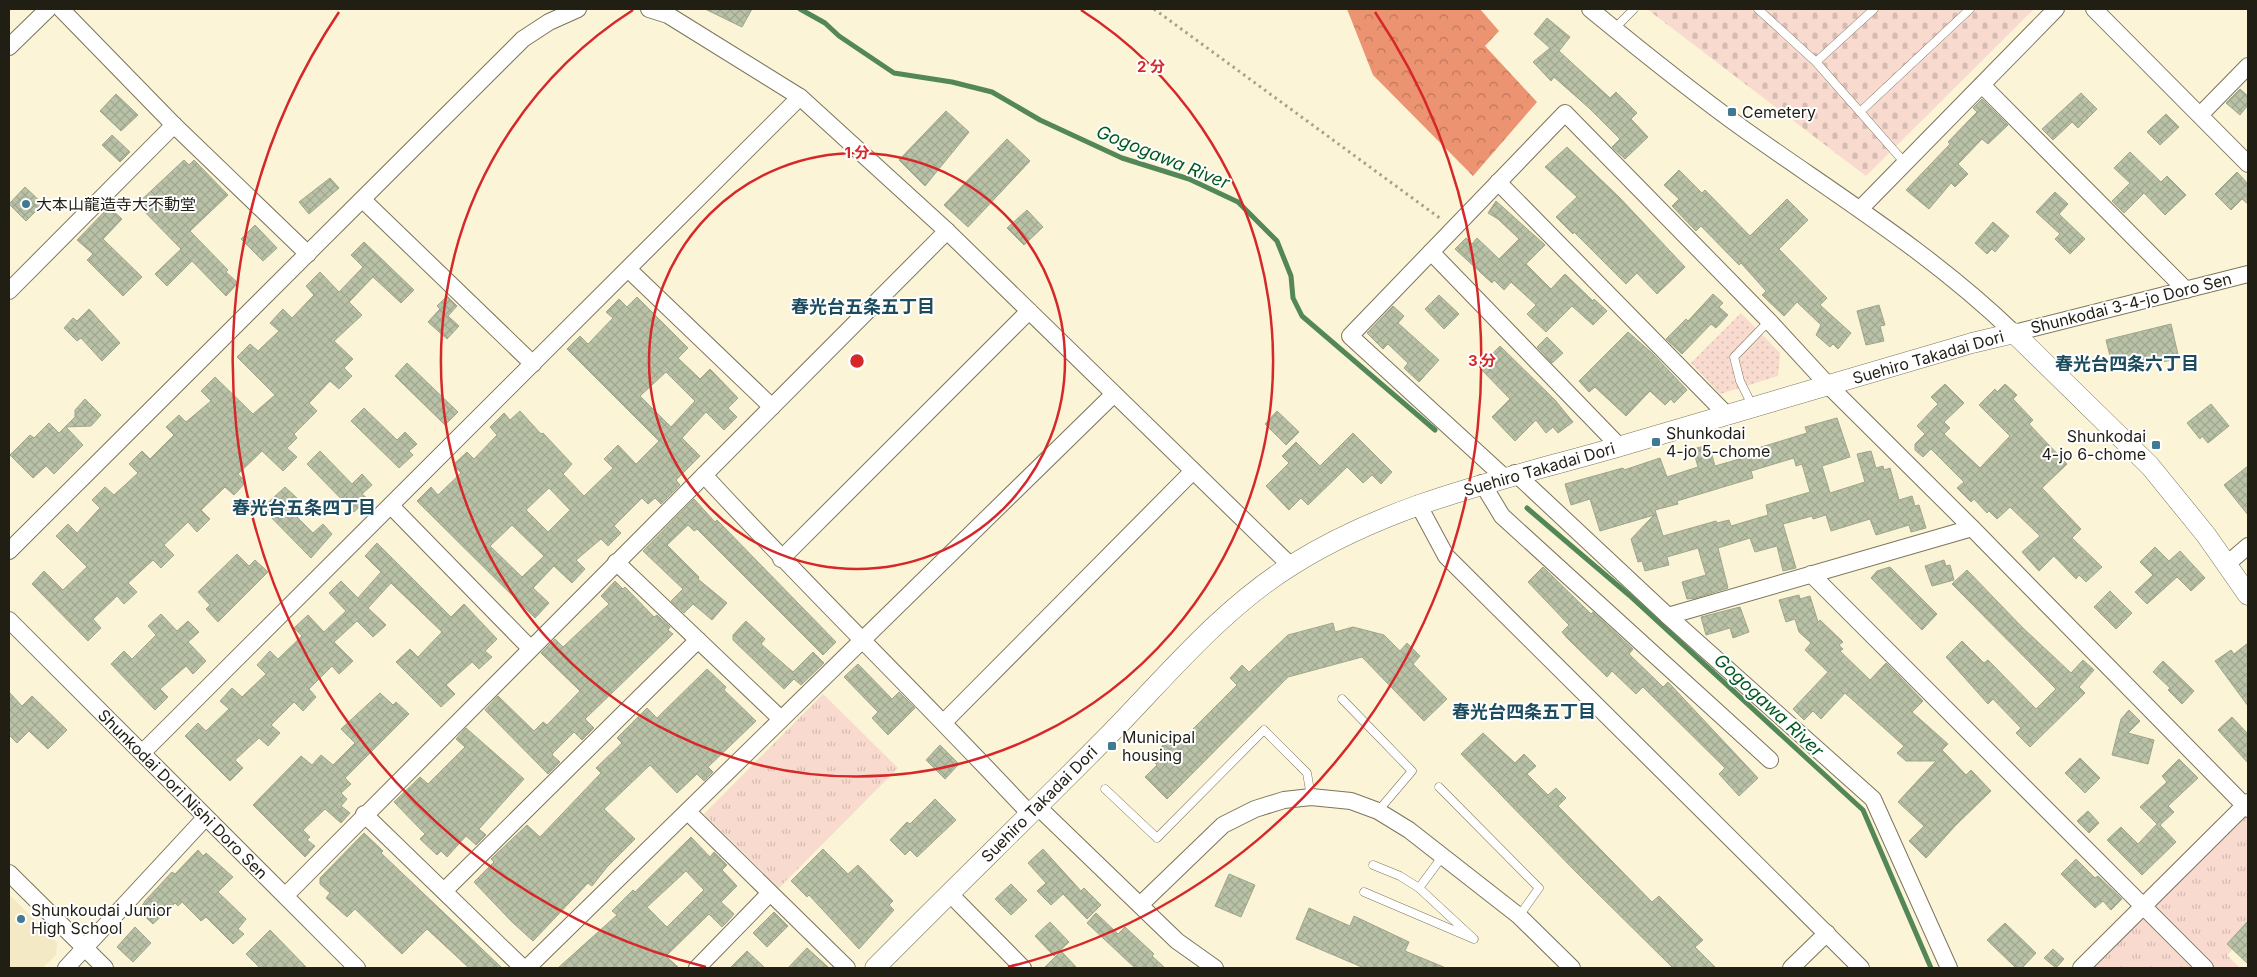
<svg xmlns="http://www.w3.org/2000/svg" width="2257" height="977" font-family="Inter,'Noto Sans JP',sans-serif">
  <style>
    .built { fill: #f3e9c5 }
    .grass { fill: url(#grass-dots) }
    .forest { fill: url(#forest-crowns) }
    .cemetery { fill: url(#cemetery-stones) }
    .park { fill: url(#park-tufts) }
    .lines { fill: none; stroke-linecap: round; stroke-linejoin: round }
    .stream { stroke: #548758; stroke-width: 5 }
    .building { fill: url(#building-cross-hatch); stroke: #9ea68b; fill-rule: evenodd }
    .service-casing { stroke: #7c755b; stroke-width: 9 }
    .minor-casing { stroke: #7c755b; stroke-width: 18 }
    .tertiary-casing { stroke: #7c755b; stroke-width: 21 }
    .path { stroke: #a7a28c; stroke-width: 3; stroke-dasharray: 2.5 4; stroke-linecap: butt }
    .service { stroke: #fff; stroke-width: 8 }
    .minor { stroke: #fff; stroke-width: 16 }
    .tertiary { stroke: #fff; stroke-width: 20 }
    .ring { fill: none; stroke: #d62828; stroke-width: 2.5 }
    .poi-dot { fill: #3f7a92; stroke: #fff; stroke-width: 2 }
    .labels { text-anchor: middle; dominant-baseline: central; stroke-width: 4; stroke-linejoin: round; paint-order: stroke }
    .poi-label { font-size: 16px; fill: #211e14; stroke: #fff; text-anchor: start }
    .street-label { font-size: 16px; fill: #211e14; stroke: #fff }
    .water-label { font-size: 18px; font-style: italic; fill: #00591e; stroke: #fff }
    .neighbourhood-label { font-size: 18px; font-weight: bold; fill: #1c4c5e; stroke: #fff }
    .centre { fill: #d62828; stroke: #fff; stroke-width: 2.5 }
    .ring-label { font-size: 15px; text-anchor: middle; font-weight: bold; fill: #d62828; stroke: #fff; stroke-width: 4; stroke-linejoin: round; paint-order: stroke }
  </style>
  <defs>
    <pattern id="grass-dots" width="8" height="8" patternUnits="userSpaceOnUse" patternTransform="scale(1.25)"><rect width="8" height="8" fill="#f9dacf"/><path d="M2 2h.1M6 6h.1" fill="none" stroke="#d5bbb1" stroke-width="1.8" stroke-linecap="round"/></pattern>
    <pattern id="forest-crowns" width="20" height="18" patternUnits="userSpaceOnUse" patternTransform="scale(1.25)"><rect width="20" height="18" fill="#ec9371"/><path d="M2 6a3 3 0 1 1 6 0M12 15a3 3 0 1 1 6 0" fill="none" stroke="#bf775c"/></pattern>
    <pattern id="cemetery-stones" width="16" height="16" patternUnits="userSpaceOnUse" patternTransform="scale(1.25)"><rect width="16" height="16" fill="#f9dacf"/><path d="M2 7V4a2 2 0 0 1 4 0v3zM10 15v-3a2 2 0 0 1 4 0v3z" fill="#d5bbb1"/></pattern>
    <pattern id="park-tufts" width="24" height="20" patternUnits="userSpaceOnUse" patternTransform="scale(1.25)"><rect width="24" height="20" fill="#f9dacf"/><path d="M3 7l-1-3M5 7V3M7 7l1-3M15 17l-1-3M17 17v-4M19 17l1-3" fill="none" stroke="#d5bbb1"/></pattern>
    <pattern id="building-cross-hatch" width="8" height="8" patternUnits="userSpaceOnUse" patternTransform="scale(1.25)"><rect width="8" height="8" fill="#b9c2a7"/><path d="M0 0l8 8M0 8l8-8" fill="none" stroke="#9fa68f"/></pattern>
  </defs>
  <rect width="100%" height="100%" fill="#fbf4d7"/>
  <polygon class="built" points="9,894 57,943 56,955 43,968 9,968"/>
  <polygon class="grass" points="1741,313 1780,353 1778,376 1720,394 1691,363"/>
  <polygon class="forest" points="1347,9 1480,9 1499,31 1485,46 1537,102 1473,176 1373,75"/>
  <polygon class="cemetery" points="1647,9 2034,9 1866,176"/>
  <g class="park">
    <polygon points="823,694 898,768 779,888 704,814"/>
    <polygon points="2248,809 2248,936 2227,955 2240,968 2080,968"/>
  </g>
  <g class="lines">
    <g class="stream">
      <polyline points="800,9 825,23 839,36 894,73 952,82 992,92 1040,120 1122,158 1189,179 1238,202 1277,241 1291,276 1293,298 1302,316 1435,430"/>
      <polyline points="1527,508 1629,595 1863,810 1931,968"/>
    </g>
  </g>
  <g class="building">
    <polygon points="705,9 752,9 742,27"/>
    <polygon points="1547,18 1570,37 1559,51 1610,98 1616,92 1637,113 1631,119 1648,137 1625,159 1612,147 1620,139 1589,108 1554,77 1551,81 1533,62 1550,48 1534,34"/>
    <polygon points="2240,89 2248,96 2248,105 2240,115 2226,103"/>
    <polygon points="2081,93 2097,109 2078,128 2072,122 2053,140 2042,129"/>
    <polygon points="116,94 138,115 121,131 100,111"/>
    <polygon points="1982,99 2008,125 1988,144 1982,139 1958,164 1968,174 1955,187 1951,183 1929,209 1906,190 1950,144 1948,142 1977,112 1973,108"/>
    <polygon points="946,111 969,132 925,186 899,160"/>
    <polygon points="2166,114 2179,127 2160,145 2147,132"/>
    <polygon points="112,135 130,152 120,162 102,145"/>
    <polygon points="1007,139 1030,161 968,227 944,205"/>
    <polygon points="1567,147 1620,198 1685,267 1657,294 1637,273 1626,284 1574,232 1573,234 1556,217 1577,197 1545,167"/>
    <polygon points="2130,152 2161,182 2167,176 2186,195 2165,215 2144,193 2124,213 2112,201 2130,183 2114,168"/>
    <polygon points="184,160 189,165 194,160 228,195 190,231 228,270 226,272 238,283 226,296 192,261 167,286 155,274 181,249 137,204"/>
    <polygon points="1679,170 1702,193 1705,190 1750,236 1787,199 1808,220 1779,249 1827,298 1820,305 1851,333 1838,349 1833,344 1830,347 1816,335 1821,325 1797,302 1784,316 1762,295 1766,291 1741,263 1739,265 1701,226 1696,231 1672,206 1679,199 1664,185"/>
    <polygon points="2237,172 2248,184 2248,204 2242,199 2231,210 2215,194"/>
    <polygon points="330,178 339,188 309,214 299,202"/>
    <polygon points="25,187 43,204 26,221 9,204"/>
    <polygon points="2055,192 2068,204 2059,214 2085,239 2070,254 2055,239 2060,234 2036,212"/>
    <polygon points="1496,201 1545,245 1526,264 1551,289 1565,274 1593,301 1594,299 1607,311 1593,325 1572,306 1546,332 1527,314 1536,305 1511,282 1504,290 1494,280 1492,283 1455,249 1466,238 1472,244 1477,238 1499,259 1519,239 1498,219 1488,213"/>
    <polygon points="109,207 122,219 103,239 142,277 123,296 87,260 93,254 77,240"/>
    <polygon points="1027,210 1043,227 1024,245 1007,228"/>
    <polygon points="1993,222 2009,236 1995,252 1992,249 1987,254 1975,243"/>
    <polygon points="255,225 277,248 263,261 241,239"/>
    <polygon points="364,242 414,290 401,303 373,277 349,302 362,315 334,341 353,359 344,368 352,376 339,389 330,381 309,403 317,411 294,434 297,438 287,448 297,457 283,471 262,451 238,474 246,482 234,495 225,487 201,510 210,519 197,532 188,522 164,545 174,555 161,568 153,560 128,583 137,592 124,604 117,596 93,619 101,628 88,641 32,584 44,571 63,590 87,567 56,536 68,524 77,533 100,508 92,500 105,487 114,495 138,473 129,464 142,451 150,459 174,435 166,427 179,415 186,422 211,401 201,391 215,377 253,414 275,395 237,357 250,344 258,351 279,331 270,323 283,309 292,318 314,295 306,286 320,272 339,292 363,267 351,255"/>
    <polygon points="1713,294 1723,303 1719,307 1728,315 1716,328 1711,324 1682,354 1666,339 1686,319 1688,321"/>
    <polygon points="1439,295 1459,314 1444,329 1425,309"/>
    <polygon points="447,296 457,306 448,316 459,326 447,339 428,322 440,309 437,306"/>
    <path d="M637 297 688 348 678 358 700 379 710 369 738 398 728 408 737 417 724 430 706 412 682 438 700 456 676 480 680 485 661 504 655 498 648 504 642 498 614 526 621 533 608 546 601 539 576 560 585 569 572 583 554 566 533 588 549 603 535 618 417 501 431 487 438 495 461 473 453 465 467 452 474 459 497 435 490 427 504 413 510 420 520 411 541 434 543 433 572 464 563 474 584 496 613 468 604 459 618 445 636 464 659 441 567 349 580 336 588 344 613 318 606 312 619 299 627 307ZM666 372 695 401 671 427 640 396ZM549 488 570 510 548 532 526 510ZM512 525 544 556 522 577 490 546Z"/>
    <polygon points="1879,305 1885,325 1880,326 1884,341 1866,345 1857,311"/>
    <polygon points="1393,306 1404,316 1398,323 1439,360 1419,382 1404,368 1408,363 1388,344 1383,349 1367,333"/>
    <polygon points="89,309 120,343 102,361 81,338 77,341 64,328 73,318 77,321"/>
    <polygon points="2171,324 2179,359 2124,368 2123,362 2112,364 2106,340"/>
    <polygon points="1628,332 1652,353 1687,390 1674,403 1671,399 1665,405 1650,391 1626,416 1595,387 1589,392 1579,381"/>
    <polygon points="1547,337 1563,353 1552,363 1537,347"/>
    <polygon points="1500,346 1555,400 1573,422 1558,433 1553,427 1546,433 1536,420 1515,441 1492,417 1510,399 1479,367"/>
    <polygon points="407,363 458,412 445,425 395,376"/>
    <polygon points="1945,384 1964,403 1944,422 1950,428 1944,434 1980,468 2010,436 1979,405 1995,389 1997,392 2005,384 2017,395 2013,399 2033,420 2029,424 2067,464 2042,488 2081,529 2072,538 2102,567 2086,582 2079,575 2076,579 2054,556 2039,571 2022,552 2040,536 2010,507 1997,519 1989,511 1987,513 1974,499 1971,502 1957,488 1964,482 1931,449 1923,457 1915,450 1915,444 1925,434 1917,426 1938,404 1931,397"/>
    <polygon points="85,399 101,415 91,426 66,427 83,445 54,474 46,466 33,478 10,455 30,435 34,438 49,423 59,433 75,417 75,410"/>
    <polygon points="2211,404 2229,426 2208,443 2202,436 2200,439 2187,423"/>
    <polygon points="364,408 397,440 405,432 417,444 409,451 413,455 399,468 351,421"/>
    <polygon points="1277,411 1299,432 1286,445 1265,424"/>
    <path d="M1837 418 1850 457 1822 466 1830 493 1865 482 1857 454 1871 451 1876 468 1883 466 1884 470 1890 468 1899 500 1912 496 1915 506 1919 505 1926 528 1911 532 1909 525 1876 535 1870 519 1831 531 1826 515 1813 519 1812 516 1783 524 1796 568 1783 571 1777 546 1755 552 1750 538 1718 548 1728 588 1696 598 1687 599 1682 582 1706 575 1698 548 1667 557 1669 565 1645 571 1642 561 1638 562 1631 539 1654 515 1600 531 1590 499 1571 505 1565 484 1623 468 1624 470 1660 458 1667 477 1698 467 1693 449 1709 445 1715 466 1757 454 1755 449 1807 433 1805 427ZM1794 458 1796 466 1802 464 1810 492 1766 505 1768 515 1731 526 1729 520 1717 523 1716 521 1663 536 1655 510 1678 504 1677 501 1753 478 1751 471Z"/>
    <polygon points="1353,433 1392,472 1381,484 1372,475 1363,483 1347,467 1308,505 1301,498 1289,510 1266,486 1289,463 1282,456 1296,442 1320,466"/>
    <polygon points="320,451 352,484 362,474 372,485 362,494 368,499 354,512 307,464"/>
    <polygon points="2248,466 2248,515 2224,485"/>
    <polygon points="285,487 298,499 289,509 313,533 323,524 332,534 311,558 262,508"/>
    <polygon points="694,499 715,522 717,520 836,642 823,655 697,529 694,531 688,525 667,545 699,577 698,579 727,603 712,620 693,604 684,613 671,601 683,589 643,551"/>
    <polygon points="377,543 451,617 464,604 497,639 485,651 492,657 479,669 472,662 446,685 455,694 441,707 396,662 410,649 418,657 442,632 391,583 368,608 386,625 373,637 357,621 334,642 353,661 339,674 332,666 309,689 316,697 303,711 294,702 271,725 280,733 268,746 259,738 235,760 243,768 230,781 185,736 198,723 206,731 229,709 220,701 232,688 242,697 266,674 257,665 270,651 278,659 302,636 294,628 308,615 324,632 346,611 329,593 341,581 358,598 381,572 365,556"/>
    <polygon points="2155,547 2169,561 2180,551 2205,578 2191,591 2177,577 2147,604 2135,592 2153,575 2140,562"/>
    <polygon points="237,554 249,566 255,560 268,572 218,622 206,609 210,605 198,592"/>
    <polygon points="1944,560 1946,566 1950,565 1954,580 1932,586 1925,566"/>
    <polygon points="1543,567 1591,614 1593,612 1633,649 1629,654 1663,687 1668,682 1758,778 1739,796 1719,774 1725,768 1643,687 1636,694 1612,671 1607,677 1567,638 1562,632 1569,625 1528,582"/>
    <polygon points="1890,567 1937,614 1922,630 1871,578 1877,571"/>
    <polygon points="1967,570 2023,628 2071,673 2083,660 2094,670 2079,687 2085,693 2030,747 2016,733 2021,728 1993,699 1988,704 1946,657 1962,641 1984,663 1988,660 2036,709 2056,689 1952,584"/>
    <polygon points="615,581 623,589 625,587 654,617 657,615 670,627 668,630 673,634 585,719 594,728 582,740 574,732 553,753 552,755 560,762 548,774 485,710 498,696 534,731 543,722 547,725 580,691 541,653 555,639 563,647 609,604 601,596"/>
    <polygon points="2110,591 2132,613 2116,629 2094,607"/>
    <polygon points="1799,595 1800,599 1810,596 1818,622 1820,620 1843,642 1839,645 1843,649 1840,651 1870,680 1886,663 1898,675 1923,701 1912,712 1948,744 1942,750 1966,775 1971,770 1991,791 1956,825 1926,858 1909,841 1924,826 1898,802 1936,761 1906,761 1897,753 1904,746 1845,693 1821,719 1813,711 1804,720 1793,709 1828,672 1805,650 1811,643 1799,632 1795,619 1786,622 1779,600"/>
    <polygon points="1740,607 1749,632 1733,638 1730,628 1706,635 1701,617"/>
    <polygon points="161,614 177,631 188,621 199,632 188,642 206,661 193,674 186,666 160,689 168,697 155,710 111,664 124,651 132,659 156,635 148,626"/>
    <polygon points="746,621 765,639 761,644 793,672 813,652 824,663 801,685 794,679 784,689 733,640 733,635"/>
    <polygon points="1333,623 1335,632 1353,627 1384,635 1400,651 1407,643 1420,656 1413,664 1447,699 1424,721 1362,657 1288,677 1167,799 1145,777 1157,765 1150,758 1167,741 1174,748 1237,685 1230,678 1242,665 1249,672 1288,635"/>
    <polygon points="2248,643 2248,706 2215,661 2231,650 2234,654"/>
    <polygon points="2163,661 2194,691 2182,704 2168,690 2170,688 2153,672"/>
    <polygon points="858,664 892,699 899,692 915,708 888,735 872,718 878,712 844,677"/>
    <polygon points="707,669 726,687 724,690 756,721 708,767 713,772 704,781 697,774 677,793 650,765 604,809 635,839 607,867 592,886 588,883 533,941 512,922 474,882 494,862 491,859 527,825 540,837 601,773 596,768 622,743 617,738 647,708 657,718"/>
    <polygon points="9,692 22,706 32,696 67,730 48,749 29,731 17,743 9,735"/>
    <polygon points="380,693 393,705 396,702 409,714 345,778 351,784 341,793 347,799 341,806 350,813 341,823 325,809 303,830 310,837 307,840 315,846 305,857 253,805 301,756 312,765 321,755 333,765 355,743 341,729"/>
    <polygon points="2129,710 2140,721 2128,733 2154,740 2148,764 2112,755 2121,719"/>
    <polygon points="2232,717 2248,734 2248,763 2218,730"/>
    <polygon points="466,728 524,779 479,829 486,835 476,845 466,836 447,857 441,851 437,855 420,839 425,834 394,802 420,777 428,784 465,747 456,739"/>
    <polygon points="1483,733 1515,763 1524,754 1536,766 1527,774 1548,795 1556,788 1566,798 1558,806 1652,902 1659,896 1703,940 1695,947 1716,968 1673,968 1579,875 1461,754"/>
    <polygon points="940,745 959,764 945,779 926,760"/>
    <polygon points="2080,758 2100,778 2085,793 2065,773"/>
    <polygon points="2179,759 2198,778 2168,806 2174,812 2160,825 2176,842 2142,875 2107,840 2121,827 2138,844 2157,824 2140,807 2167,782 2162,776"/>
    <polygon points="935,799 956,820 917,857 910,850 905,855 890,840 907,822 910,824"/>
    <polygon points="2088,811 2099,823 2089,833 2077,821"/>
    <polygon points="364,833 383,851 381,853 502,968 469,968 427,929 402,954 355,909 347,917 326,898 330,893 320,884 320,878"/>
    <path d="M691 837 710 857 714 852 727 865 722 870 737 886 721 902 734 914 727 922 722 927 709 914 666 956 679 968H558L617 915 612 911 633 890 635 892ZM686 871 704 890 667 927 647 907Z"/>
    <polygon points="823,849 848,874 858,865 893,901 889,905 894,910 859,949 809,895 807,897 791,881"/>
    <polygon points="1043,849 1081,891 1084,888 1101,905 1087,919 1063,894 1051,905 1037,891 1046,883 1028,863"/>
    <polygon points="198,850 203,856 206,853 233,877 218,892 246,919 238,929 244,934 233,944 206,917 201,921 182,902 178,906 175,903 153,924 139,911 145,901 172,872 175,874"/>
    <polygon points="2076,859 2095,878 2098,876 2122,899 2111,910 2103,901 2095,908 2061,874"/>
    <polygon points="1229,874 1255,885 1241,917 1215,906"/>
    <polygon points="1011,884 1027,900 1011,915 995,899"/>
    <polygon points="1309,908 1350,926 1354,916 1373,925 1409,942 1405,951 1446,968 1364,968 1296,939"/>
    <polygon points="774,912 788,926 767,947 753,933"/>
    <polygon points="1096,913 1118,934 1125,927 1154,954 1152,956 1165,968 1135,968 1087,923"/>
    <polygon points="2248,921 2248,964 2227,944"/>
    <polygon points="1050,922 1069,942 1054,956 1035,936"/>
    <polygon points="2005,923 2036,953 2022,968 2016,968 1987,940"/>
    <polygon points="135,927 151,943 133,962 117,947"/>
    <polygon points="270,930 307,968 260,968 246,954"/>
    <polygon points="807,948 829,968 788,968"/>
    <polygon points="2053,949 2064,959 2056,968 2044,958"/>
    <polygon points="747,951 765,968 730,968"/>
    <polygon points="1061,951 1077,968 1044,968"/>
  </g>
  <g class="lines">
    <g class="service-casing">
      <g id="service">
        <polyline points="1758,9 1816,62 1905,163"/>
        <polyline points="1614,29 1634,9"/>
        <polyline points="1816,62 1874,9"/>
        <polyline points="1860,112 1970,9"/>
        <polyline points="1752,405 1740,381 1734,357 1769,321"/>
        <polyline points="1342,699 1412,771 1378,811"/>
        <polyline points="1439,787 1539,888 1519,916"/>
        <polyline points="1105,789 1157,838 1264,730 1307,773 1311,797"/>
        <polyline points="1373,865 1400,876 1419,888"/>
        <polyline points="1364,892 1474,939 1419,888 1442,857"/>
      </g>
    </g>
    <g class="minor-casing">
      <g id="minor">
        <polyline points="61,9 174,125 308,254"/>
        <polyline points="649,9 668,15 800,97 947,231 1291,566"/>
        <path d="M1590 9C1640 50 1692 92 1745 130 1838 196 1931 253 2014 333L2248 274"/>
        <polyline points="2094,9 2248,164"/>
        <polyline points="9,47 48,9"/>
        <polyline points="1982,85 2186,290"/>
        <polyline points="2200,115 2248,66"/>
        <polyline points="1498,182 1725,413"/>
        <polyline points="363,200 533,364"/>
        <polyline points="1860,209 2056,9"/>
        <polyline points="1431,252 1619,446"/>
        <polyline points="628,269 772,407"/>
        <polyline points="9,291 174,125"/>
        <polyline points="1515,473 1668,616 1873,799 1949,968"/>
        <path d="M704 475C810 590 923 699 1030 814"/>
        <polyline points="1504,477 1350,336 1565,113 1769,321 1828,385 1972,528 2248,809"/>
        <polyline points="1482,483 1502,516 1770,760"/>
        <polyline points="1418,504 1446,556 1861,968"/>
        <polyline points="391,506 530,648"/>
        <polyline points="9,551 523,39 549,22 578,9"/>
        <polyline points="781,559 1029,311"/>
        <polyline points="616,562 781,719"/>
        <polyline points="2227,564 2248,546"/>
        <polyline points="1811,574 2205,968"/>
        <polyline points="1668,616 1972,528"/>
        <polyline points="9,620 357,968"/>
        <polyline points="944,722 1193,471"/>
        <polyline points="142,753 800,97"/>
        <polyline points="1038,807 1177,941 1215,968"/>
        <polyline points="688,812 847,968"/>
        <polyline points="364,814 523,968"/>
        <polyline points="9,873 105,968"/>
        <polyline points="444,891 698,640"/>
        <polyline points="949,893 1023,968"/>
        <polyline points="286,895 947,231"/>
        <polyline points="1141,904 1223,825 1255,809 1284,800 1311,797 1351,801 1378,811 1409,830 1519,916 1572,968"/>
        <polyline points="66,968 205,818"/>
        <polyline points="527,968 1114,394"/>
        <polyline points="697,968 770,893"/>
        <polyline points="1791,968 1827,933"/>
        <polyline points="2081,968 2248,802"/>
      </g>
    </g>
    <g class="tertiary-casing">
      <path id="tertiary" d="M875 968C951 891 1030 815 1106 738 1165 678 1220 610 1292 565 1394 501 1507 479 1621 446 1738 411 1855 377 1972 343L2014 333 2150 466 2206 535 2248 595"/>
    </g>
    <polyline class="path" points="1154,9 1441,219"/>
    <use href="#service" class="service"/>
    <use href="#minor" class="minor"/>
    <use href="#tertiary" class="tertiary"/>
  </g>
  <g class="ring">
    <circle cx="857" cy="361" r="208"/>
    <path d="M1081 10A416 416 0 1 1 633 10"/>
    <path d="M706 967A625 625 0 0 1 339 12M1375 12A625 625 0 0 1 1008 967"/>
  </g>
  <g class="poi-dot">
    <rect x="1727" y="107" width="10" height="10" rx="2.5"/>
    <circle cx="26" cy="204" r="5"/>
    <rect x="1651" y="437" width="10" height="10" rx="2.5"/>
    <rect x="2151" y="440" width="10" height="10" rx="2.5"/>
    <rect x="1107" y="741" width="10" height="10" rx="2.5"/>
    <circle cx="21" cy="919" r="5"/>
  </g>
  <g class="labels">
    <g class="poi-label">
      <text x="1742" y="112">Cemetery</text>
      <text x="36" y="204">大本山龍造寺大不動堂</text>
      <text x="1666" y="433">Shunkodai<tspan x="1666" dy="18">4-jo 5-chome</tspan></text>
      <text x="2146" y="436" text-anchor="end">Shunkodai<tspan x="2146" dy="18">4-jo 6-chome</tspan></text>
      <text x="1122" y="737">Municipal<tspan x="1122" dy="18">housing</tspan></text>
      <text x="31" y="910">Shunkoudai Junior<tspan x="31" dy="18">High School</tspan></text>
    </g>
    <g class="street-label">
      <text transform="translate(2131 303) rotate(-14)">Shunkodai 3-4-jo Doro Sen</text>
      <text transform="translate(1928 357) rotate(-16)">Suehiro Takadai Dori</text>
      <text transform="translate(1539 469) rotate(-16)">Suehiro Takadai Dori</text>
      <text transform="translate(183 794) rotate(45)">Shunkodai Dori Nishi Doro Sen</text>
      <text transform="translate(1039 804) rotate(-45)">Suehiro Takadai Dori</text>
    </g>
    <g class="water-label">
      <text transform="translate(1163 157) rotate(22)">Gogogawa River</text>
      <text transform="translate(1769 705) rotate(43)">Gogogawa River</text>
    </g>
    <g class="neighbourhood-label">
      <text x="863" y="306">春光台五条五丁目</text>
      <text x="2127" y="363">春光台四条六丁目</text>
      <text x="304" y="507">春光台五条四丁目</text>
      <text x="1524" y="711">春光台四条五丁目</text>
    </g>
  </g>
  <circle cx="857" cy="361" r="8" class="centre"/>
  <g class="ring-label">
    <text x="1151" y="72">2 分</text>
    <text x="857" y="158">1 分</text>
    <text x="1482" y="366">3 分</text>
  </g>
  <rect width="2257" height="977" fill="none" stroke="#211e14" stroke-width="20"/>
</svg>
